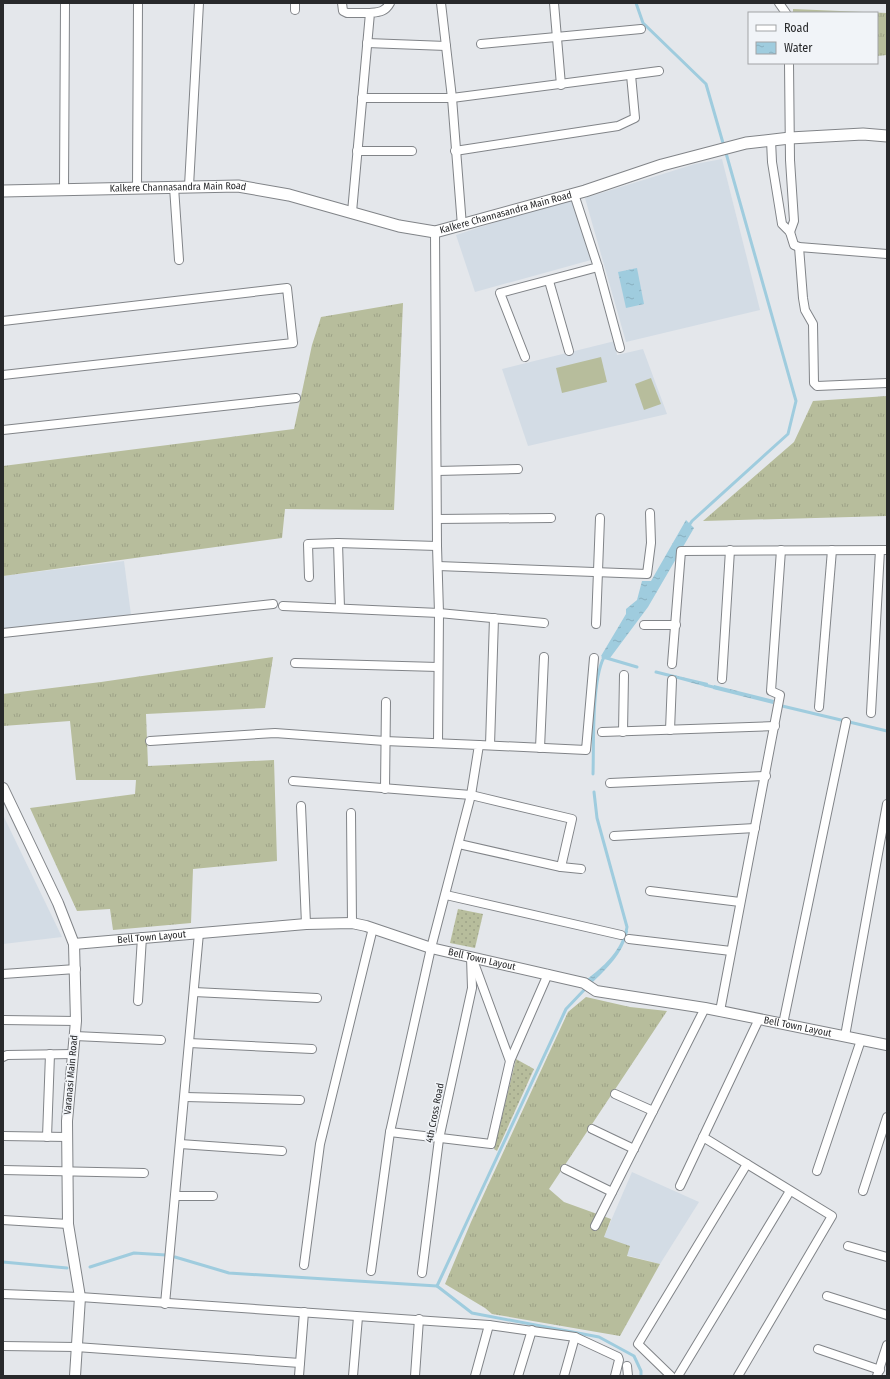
<svg xmlns="http://www.w3.org/2000/svg" width="890" height="1379" font-family="'Fira Sans Condensed',sans-serif">
  <style>
    .built { fill: #d3dce5 }
    .grass { fill: url(#grass-tufts) }
    .park { fill: url(#park-dots) }
    .pitch { fill: #b7bd9c }
    .water { fill: url(#water-ripples) }
    .lines { fill: none; stroke-linecap: round; stroke-linejoin: round }
    .stream { stroke: #9fccde; stroke-width: 3 }
    .minor-casing { stroke: #818488; stroke-width: 10 }
    .tertiary-casing { stroke: #818488; stroke-width: 12 }
    .secondary-casing { stroke: #818488; stroke-width: 13 }
    .minor { stroke: #fff; stroke-width: 8 }
    .tertiary { stroke: #fff; stroke-width: 10 }
    .secondary { stroke: #fff; stroke-width: 11 }
    .labels { text-anchor: middle; dominant-baseline: central; stroke-width: 3; stroke-linejoin: round; paint-order: stroke }
    .street-label { font-size: 10px; fill: #28292b; stroke: #f1f4f8 }
  </style>
  <defs>
    <pattern id="grass-tufts" width="24" height="20" patternUnits="userSpaceOnUse"><rect width="24" height="20" fill="#b7bd9c"/><path d="M3 7l-1-3M5 7V3M7 7l1-3M15 17l-1-3M17 17v-4M19 17l1-3" fill="none" stroke="#9da287"/></pattern>
    <pattern id="park-dots" width="8" height="8" patternUnits="userSpaceOnUse"><rect width="8" height="8" fill="#b7bd9c"/><path d="M2 2h.1M6 6h.1" fill="none" stroke="#9da287" stroke-width="1.8" stroke-linecap="round"/></pattern>
    <pattern id="water-ripples" width="26" height="14" patternUnits="userSpaceOnUse"><rect width="26" height="14" fill="#9fccde"/><path d="M2 4q2-2 4 0t4 0M15 11q2-2 4 0t4 0" fill="none" stroke="#89afbf"/></pattern>
  </defs>
  <rect width="100%" height="100%" fill="#e4e7eb"/>
  <g class="built">
    <polygon points="722,159 760,310 626,342 585,198 695,164"/>
    <polygon points="573,197 591,260 475,292 456,235"/>
    <polygon points="615,341 617,355 643,349 667,414 528,446 502,369"/>
    <polygon points="124,561 131,615 3,632 3,576"/>
    <polygon points="3,815 62,937 3,944"/>
    <polygon points="632,1172 699,1202 660,1264 626,1255 604,1237"/>
  </g>
  <g class="grass">
    <polygon points="793,9 887,13 887,55 877,56 877,13 793,13"/>
    <polygon points="403,303 394,510 285,509 282,538 3,576 3,466 294,429 312,345 321,317"/>
    <polygon points="887,396 887,516 703,521 794,442 813,401"/>
    <polygon points="273,657 265,708 146,714 148,766 274,760 277,861 193,869 191,923 113,930 110,909 77,911 30,808 135,794 136,780 76,780 70,721 3,726 3,694 101,682"/>
    <polygon points="586,997 630,1007 667,1011 549,1189 564,1202 611,1219 604,1237 630,1246 627,1256 660,1264 620,1336 492,1314 485,1308 445,1284 471,1222 568,1012"/>
  </g>
  <g class="park">
    <polygon points="458,909 483,914 475,948 450,943"/>
    <polygon points="516,1059 534,1069 497,1151 494,1149"/>
  </g>
  <g class="pitch">
    <polygon points="601,357 607,382 562,393 556,368"/>
    <polygon points="651,378 661,404 644,410 635,384"/>
  </g>
  <g class="water">
    <polygon points="637,268 644,304 626,308 618,272"/>
    <polygon points="686,520 694,528 648,607 610,658 601,656 626,614 626,609 637,600 642,581 651,581"/>
    <polygon points="674,675 708,683 707,687 674,678"/>
    <polygon points="714,685 774,700 773,704 713,689"/>
    <path d="M625 931H628C623 954 607 968 591 984L586 980C604 966 619 953 625 931Z"/>
  </g>
  <g class="lines">
    <g class="stream">
      <polyline points="636,3 643,23 706,84 723,143"/>
      <polyline points="688,527 692,521 788,434 796,401 726,153"/>
      <polyline points="603,657 637,667"/>
      <polyline points="656,672 676,677"/>
      <polyline points="705,685 717,688"/>
      <polyline points="778,705 887,731"/>
      <path d="M593 774C594 747 591 674 606 654"/>
      <polyline points="594,792 597,818 627,927 626,932"/>
      <polyline points="585,989 566,1009 437,1286 472,1313 599,1337 634,1356 641,1371 641,1376"/>
      <polyline points="175,1257 229,1273 437,1286"/>
      <polyline points="3,1262 67,1268"/>
      <polyline points="90,1267 134,1253 166,1255"/>
    </g>
    <g class="minor-casing">
      <g id="minor">
        <polyline points="295,3 295,10"/>
        <polyline points="342,3 343,11 347,13 370,13"/>
        <polyline points="441,3 452,98 462,226"/>
        <polyline points="554,3 561,85"/>
        <polyline points="779,3 786,13"/>
        <polyline points="367,43 446,46"/>
        <polyline points="481,44 641,29"/>
        <polyline points="789,63 790,160 794,221 790,232"/>
        <polyline points="362,98 452,98 659,71"/>
        <polyline points="771,140 772,162 782,224 790,232 794,245 799,247 887,254"/>
        <polyline points="357,151 412,151"/>
        <polyline points="455,151 618,126 635,118 631,75"/>
        <polyline points="189,186 199,3"/>
        <polyline points="174,187 179,260"/>
        <polyline points="137,188 138,3"/>
        <polyline points="64,189 65,3"/>
        <path d="M352 212 370 13C379 12 385 12 390 3"/>
        <polyline points="435,232 437,546 439,613 438,743"/>
        <polyline points="799,247 803,298 805,310 813,324 814,383 817,386 887,383"/>
        <polyline points="598,267 620,348"/>
        <polyline points="549,281 569,351"/>
        <polyline points="3,321 287,288 293,343 3,375"/>
        <polyline points="525,357 500,293 598,267 574,194"/>
        <polyline points="3,430 296,398"/>
        <polyline points="437,471 518,469"/>
        <polyline points="437,519 551,518"/>
        <polyline points="338,543 437,546"/>
        <polyline points="438,566 647,574 651,543 650,513"/>
        <polyline points="309,577 308,544 338,543 340,608"/>
        <polyline points="283,606 439,613 544,623"/>
        <polyline points="596,624 600,518"/>
        <polyline points="644,625 676,625"/>
        <polyline points="3,633 273,604"/>
        <polyline points="295,663 438,667"/>
        <polyline points="672,664 681,551 887,550"/>
        <polyline points="722,679 730,550"/>
        <polyline points="819,707 832,550"/>
        <polyline points="871,713 880,550"/>
        <polyline points="670,730 672,680"/>
        <polyline points="602,732 775,726"/>
        <polyline points="623,732 624,675"/>
        <polyline points="150,741 275,733 385,741 479,745 471,795 431,948 390,1132 371,1271"/>
        <polyline points="479,745 586,750 594,658"/>
        <polyline points="490,745 494,618"/>
        <polyline points="540,748 544,657"/>
        <polyline points="293,781 471,795 572,819 561,867 459,844"/>
        <polyline points="610,783 766,776"/>
        <polyline points="385,789 386,702"/>
        <polyline points="301,806 306,924"/>
        <polyline points="351,813 352,923"/>
        <polyline points="614,836 755,828"/>
        <polyline points="561,867 581,869"/>
        <polyline points="650,891 740,902"/>
        <polyline points="446,895 621,935"/>
        <polyline points="629,939 731,951"/>
        <polyline points="3,974 76,969"/>
        <polyline points="194,992 317,998"/>
        <polyline points="138,1001 142,937"/>
        <polyline points="720,1011 780,695 771,691 781,550"/>
        <polyline points="3,1020 76,1021"/>
        <polyline points="783,1024 846,722"/>
        <polyline points="75,1036 161,1040"/>
        <polyline points="845,1036 887,804"/>
        <polyline points="189,1043 312,1049"/>
        <polyline points="3,1057 7,1055 74,1054"/>
        <polyline points="510,1061 548,974"/>
        <polyline points="615,1094 653,1111"/>
        <polyline points="185,1097 300,1100"/>
        <polyline points="592,1129 634,1149"/>
        <polyline points="390,1132 491,1144 510,1061 474,963"/>
        <polyline points="3,1136 67,1137"/>
        <polyline points="47,1137 50,1054"/>
        <polyline points="703,1137 832,1216 738,1376"/>
        <polyline points="180,1144 282,1151"/>
        <polyline points="565,1169 612,1192"/>
        <polyline points="3,1170 144,1173"/>
        <polyline points="817,1171 861,1040"/>
        <polyline points="680,1186 759,1019"/>
        <polyline points="863,1191 887,1117"/>
        <polyline points="175,1196 213,1196"/>
        <polyline points="3,1220 68,1224"/>
        <polyline points="595,1226 705,1008"/>
        <polyline points="848,1246 887,1257"/>
        <polyline points="304,1265 320,1144 373,928"/>
        <polyline points="422,1273 439,1139 472,988 471,957"/>
        <polyline points="3,1294 80,1297 489,1325 575,1337 618,1357 619,1360 615,1376"/>
        <polyline points="827,1296 887,1315"/>
        <polyline points="165,1304 199,933"/>
        <polyline points="3,1346 76,1347 300,1363"/>
        <polyline points="818,1349 880,1370"/>
        <polyline points="627,1366 628,1376"/>
        <polyline points="299,1376 304,1312"/>
        <polyline points="353,1376 358,1317"/>
        <polyline points="415,1376 419,1319"/>
        <polyline points="475,1376 489,1325"/>
        <polyline points="518,1376 532,1330"/>
        <polyline points="564,1376 575,1337"/>
        <polyline points="671,1376 638,1344 747,1164"/>
        <polyline points="678,1376 790,1191"/>
        <polyline points="877,1376 887,1345"/>
      </g>
    </g>
    <g class="tertiary-casing">
      <g id="tertiary">
        <polyline points="3,788 58,903 74,944 76,1021 67,1121 68,1224 80,1297 75,1376"/>
        <path id="s1" d="M74 944 306 924 352 923 366 926 431 948 584 983 596 991 705 1008 887 1045"/>
      </g>
    </g>
    <g class="secondary-casing">
      <g id="secondary">
        <path id="s2" d="M3 191 238 186 289 195 399 226 435 232 585 191 662 165 746 143 790 138 863 134 887 136"/>
      </g>
    </g>
    <use href="#minor" class="minor"/>
    <use href="#tertiary" class="tertiary"/>
    <use href="#secondary" class="secondary"/>
  </g>
  <g class="labels">
    <g class="street-label">
      <text stroke="none"><textPath href="#s2" startOffset="175">Kalkere Channasandra Main Road</textPath></text>
      <text stroke="none"><textPath href="#s2" startOffset="511">Kalkere Channasandra Main Road</textPath></text>
      <text stroke="none"><textPath href="#s1" startOffset="78">Bell Town Layout</textPath></text>
      <text stroke="none"><textPath href="#s1" startOffset="414">Bell Town Layout</textPath></text>
      <text stroke="none"><textPath href="#s1" startOffset="738">Bell Town Layout</textPath></text>
      <text transform="translate(71 1075) rotate(-85)">Varanasi Main Road</text>
      <text transform="translate(435 1113) rotate(-79)">4th Cross Road</text>
    </g>
  </g>
  <rect width="890" height="1379" fill="none" stroke="#28292b" stroke-width="8"/>
  <rect x="748" y="12" width="130" height="52" fill="#f1f4f8" stroke="#a1a3a6"/>
  <rect x="756" y="25" width="20" height="6" fill="#ffffff" stroke="#a1a3a6"/>
  <text x="784" y="32" font-size="12" fill="#28292b">Road</text>
  <rect x="756" y="42" width="20" height="12" fill="url(#water-ripples)" stroke="#a1a3a6"/>
  <text x="784" y="52" font-size="12" fill="#28292b">Water</text>
</svg>
